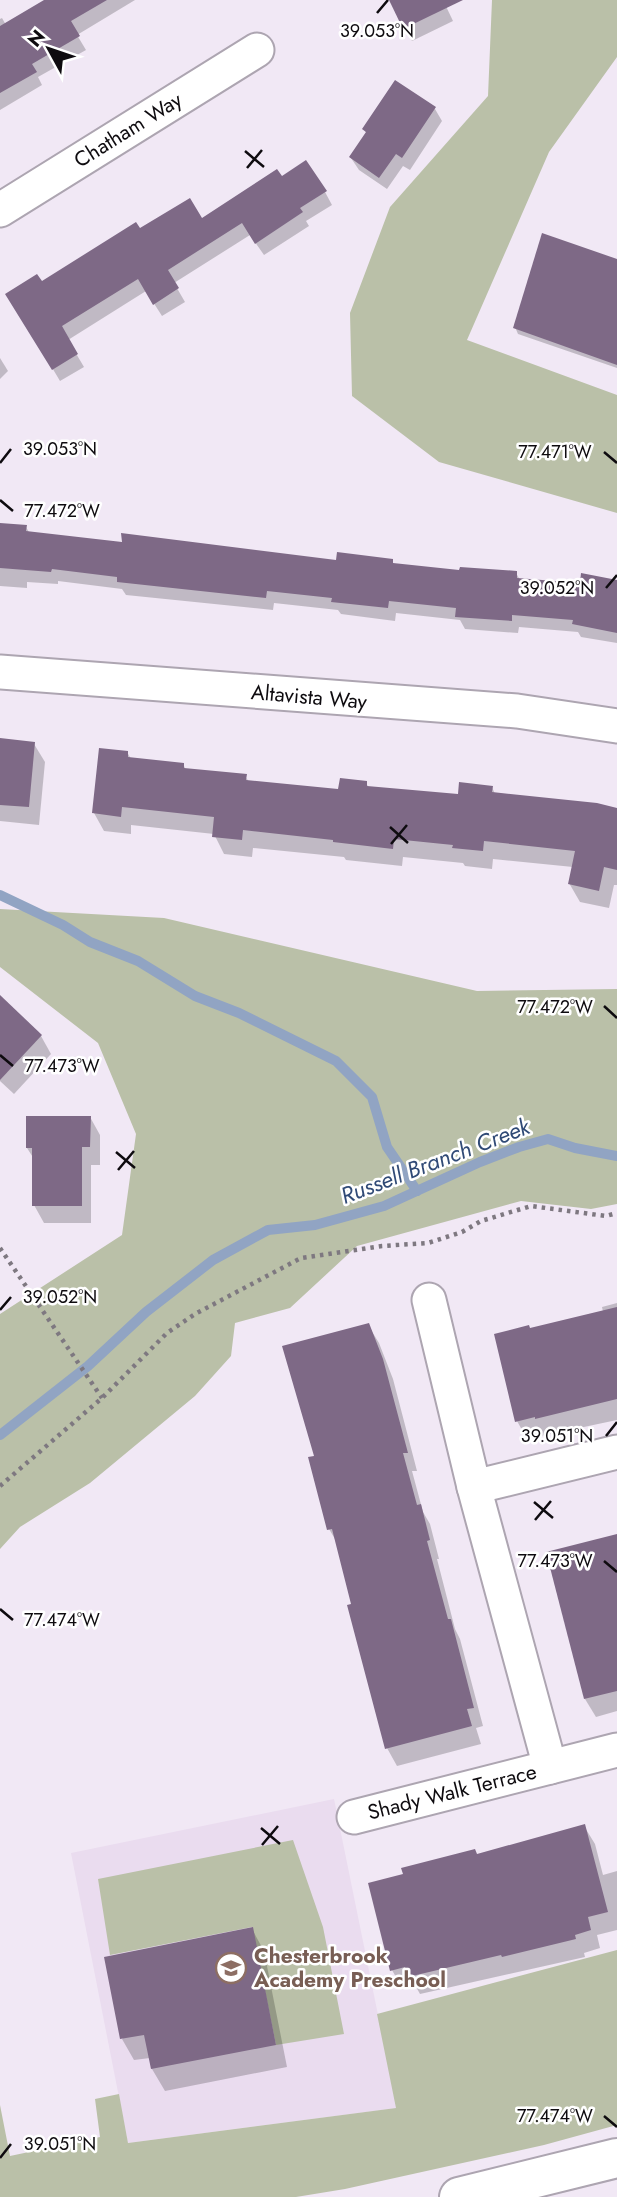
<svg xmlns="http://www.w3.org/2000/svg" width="617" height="2197" font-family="Jost,sans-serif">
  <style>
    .built { fill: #eadcef }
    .green { fill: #bac0a8 }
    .shadow { fill: #0003 }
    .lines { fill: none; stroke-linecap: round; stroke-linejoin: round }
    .stream { stroke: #91a4c3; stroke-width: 10 }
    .building { fill: #7e6986 }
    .minor-casing { stroke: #ada5b1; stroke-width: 37 }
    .secondary-casing { stroke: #ada5b1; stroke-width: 42 }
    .path { stroke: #7e7880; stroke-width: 4.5; stroke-dasharray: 3.5 5; stroke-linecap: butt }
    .minor { stroke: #fff; stroke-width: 33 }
    .secondary { stroke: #fff; stroke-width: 38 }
    .ticks { fill: none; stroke: #0e0b0f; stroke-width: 2.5 }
    .labels { text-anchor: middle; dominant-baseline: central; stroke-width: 5; stroke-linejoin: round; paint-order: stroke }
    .street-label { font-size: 21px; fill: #0e0b0f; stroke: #fff }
    .education-label { font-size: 21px; font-weight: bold; fill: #785e54; stroke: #fff; text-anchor: start }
    .water-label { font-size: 23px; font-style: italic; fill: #304a76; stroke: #fff }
    .ticks-label { font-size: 18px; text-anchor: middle; fill: #0e0b0f; stroke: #fff; stroke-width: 5; stroke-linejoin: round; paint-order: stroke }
  </style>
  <rect width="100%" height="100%" fill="#f1e8f5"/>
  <polygon class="built" points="334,1799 397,2108 128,2143 71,1853"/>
  <g class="green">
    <polygon points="492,0 617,0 617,57 549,152 467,340 617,395 617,513 439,462 352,396 350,313 390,207 488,96"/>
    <polygon points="0,909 164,918 477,991 617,989 617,1204 591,1209 521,1201 357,1246 290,1308 235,1323 231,1356 195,1396 90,1483 20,1527 0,1549 0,1314 122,1235 136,1134 98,1043 0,967"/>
    <polygon points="293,1840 323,1927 344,2034 276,2045 252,1927 110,1955 98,1879"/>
    <polygon points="617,1950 617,2125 544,2145 345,2189 296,2197 0,2197 0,2105 10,2156 100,2137 95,2099 119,2094 128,2143 396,2108 377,2014"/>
  </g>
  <g class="shadow">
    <polygon points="48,0 135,0 77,35 86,50 38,77 42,85 0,110 0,19 2,18 6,25"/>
    <polygon points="391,0 443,0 453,21 412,41"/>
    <polygon points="435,109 442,121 410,170 403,166 387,189 359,170 351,158 367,134 364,129"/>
    <polygon points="281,179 325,192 332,205 306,221 309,226 264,255 250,235 174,283 185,302 162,316 146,291 68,340 84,367 60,381 8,294 41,283 140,231 202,220"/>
    <polygon points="617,261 617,368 518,334 515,327"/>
    <polygon points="0,358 8,371 0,379"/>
    <polygon points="0,525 26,527 30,534 123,543 338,562 392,560 394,565 461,572 516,573 520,580 581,584 617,582 617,643 581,637 578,632 519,627 518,633 465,629 460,620 396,613 395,621 341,614 338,610 274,603 273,610 126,595 122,589 58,581 58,584 27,582 27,588 0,586"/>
    <polygon points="34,744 45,762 39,825 0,821 0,748"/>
    <polygon points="127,752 131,759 183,764 186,770 245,776 249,782 340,791 366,783 369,788 460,796 492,787 495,794 617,810 617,885 614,885 609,908 580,902 569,883 573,867 493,859 492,869 465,866 463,863 403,857 402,866 346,860 344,857 253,848 252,857 224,854 214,834 131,825 131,834 104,831 94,813"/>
    <polygon points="0,997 41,1036 51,1054 14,1094 0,1081"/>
    <polygon points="90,1117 100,1135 100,1165 91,1165 91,1223 44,1223 34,1205 34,1159 27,1148"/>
    <polygon points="617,1303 617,1420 527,1439 517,1421 530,1330 603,1312 602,1307"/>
    <polygon points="368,1325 379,1343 393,1379 417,1471 412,1471 423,1512 430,1524 439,1559 437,1559 455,1629 460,1639 483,1726 476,1728 481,1744 397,1766 387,1748 338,1544 329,1529 316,1457"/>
    <polygon points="617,1536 617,1711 596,1717 585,1699"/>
    <polygon points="584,1826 595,1844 603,1875 617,1871 617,1930 597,1935 600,1948 584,1953 585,1957 420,1994 415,1985 402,1988 392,1970 477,1856"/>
    <polygon points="252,1929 264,1951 287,2067 165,2091 152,2069 150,2058 134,2060 122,2039"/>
  </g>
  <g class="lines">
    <g class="stream">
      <polyline points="0,895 63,925 90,942 138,961 195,996 239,1013 336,1061 372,1097 387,1147 417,1191"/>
      <polyline points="0,1435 88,1366 146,1312 213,1260 268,1230 315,1225 384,1206 480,1162 519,1147 548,1139 575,1148 617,1156"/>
    </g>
  </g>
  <g class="building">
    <polygon points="44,0 107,0 71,21 80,36 32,64 37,72 0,93 0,26"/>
    <polygon points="389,0 463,0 403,29"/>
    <polygon points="395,80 436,107 402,158 396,154 379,178 349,157 366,132 362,129"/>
    <polygon points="306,160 327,191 300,208 303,212 255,244 242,223 168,270 179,288 153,305 138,279 62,326 78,354 52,370 5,294 37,274 42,281 136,222 140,228 190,198 202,218 277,169 282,176"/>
    <polygon points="542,233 617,259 617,365 513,328"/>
    <polygon points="0,523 27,525 26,531 122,542 121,533 336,560 337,552 393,559 393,563 459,570 460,567 517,571 517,578 580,583 581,573 617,580 617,633 572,624 573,620 512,615 512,621 455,617 456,608 389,601 388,608 331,602 332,598 267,591 266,598 117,582 117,577 52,569 51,572 0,568"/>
    <polygon points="0,738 35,742 29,807 0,805"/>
    <polygon points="99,748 128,751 128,757 184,763 184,768 247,774 246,780 338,789 340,778 367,781 367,786 458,794 459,782 493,786 492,792 597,803 617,808 617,870 604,867 599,891 568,884 575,851 484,841 483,851 452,848 453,845 394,839 393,849 333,842 333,840 243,830 242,840 212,837 214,817 122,807 121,817 92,813"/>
    <polygon points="0,995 42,1035 0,1080"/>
    <polygon points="26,1116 91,1116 90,1147 82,1147 82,1206 32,1206 32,1148 26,1148"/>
    <polygon points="617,1307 617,1399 535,1419 535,1417 515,1422 494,1334 529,1325 530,1328"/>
    <polygon points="369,1323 383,1359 408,1453 403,1453 417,1505 421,1504 430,1540 427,1541 448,1619 451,1619 474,1708 467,1709 472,1726 385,1749 347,1605 351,1604 332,1529 327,1530 308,1457 314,1456 282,1346"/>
    <polygon points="617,1534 617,1691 584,1699 546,1552"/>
    <polygon points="585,1824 608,1912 588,1917 591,1930 575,1935 576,1939 502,1957 501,1955 408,1977 405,1967 390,1971 368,1883 403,1874 401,1868 475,1849 477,1854"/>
    <polygon points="253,1927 276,2045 151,2069 144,2035 120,2039 104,1957"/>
  </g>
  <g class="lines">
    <g class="minor-casing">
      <g id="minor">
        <polyline points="0,210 257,50"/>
        <polyline points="0,672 517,711 617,726"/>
        <polyline points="429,1300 474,1487 550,1767"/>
        <polyline points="474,1487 617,1452"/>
        <polyline points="354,1817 617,1750"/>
      </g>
    </g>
    <g class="secondary-casing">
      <polyline id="secondary" points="459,2197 617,2158"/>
    </g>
    <g class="path">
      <polyline points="0,1248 102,1398"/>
      <polyline points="0,1486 102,1398 167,1333 195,1314 301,1258 382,1246 428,1243 462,1232 481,1221 531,1206 606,1216 617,1213"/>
    </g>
    <use href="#minor" class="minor"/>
    <use href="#secondary" class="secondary"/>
  </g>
  <path class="ticks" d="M377 13 388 0M245 151 264 167M247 168 262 150M604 452 617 463M0 463 11 449M0 500 13 511M606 588 617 575M390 827 408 843M391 844 407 825M604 1006 617 1018M0 1055 13 1066M116 1152 135 1168M118 1170 134 1151M0 1310 11 1297M606 1436 617 1422M534 1502 553 1518M535 1520 551 1501M604 1561 617 1572M0 1609 13 1620M261 1828 280 1844M262 1845 278 1826M604 2116 617 2127M0 2158 11 2144"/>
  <defs>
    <g id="school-ring" transform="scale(1.575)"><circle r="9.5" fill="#fff" stroke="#8d6e63" stroke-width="1.5"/><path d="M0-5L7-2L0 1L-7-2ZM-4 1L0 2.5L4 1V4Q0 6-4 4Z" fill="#8d6e63"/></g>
  </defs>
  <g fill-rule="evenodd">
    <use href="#school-ring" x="231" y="1968"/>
  </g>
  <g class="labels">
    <g class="street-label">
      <text transform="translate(128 130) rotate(-32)">Chatham Way</text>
      <text transform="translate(309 697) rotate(5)">Altavista Way</text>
      <text transform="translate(452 1792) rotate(-14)">Shady Walk Terrace</text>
    </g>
    <g class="education-label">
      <text x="254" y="1956">Chesterbrook<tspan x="254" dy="24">Academy Preschool</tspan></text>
    </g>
    <g class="water-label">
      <text transform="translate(435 1161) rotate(-21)">Russell Branch Creek</text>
    </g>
  </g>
  <g class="ticks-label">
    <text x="377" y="37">39.053°N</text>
    <text x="60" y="455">39.053°N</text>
    <text x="555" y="458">77.471°W</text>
    <text x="62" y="517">77.472°W</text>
    <text x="557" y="594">39.052°N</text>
    <text x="555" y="1013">77.472°W</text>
    <text x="62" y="1072">77.473°W</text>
    <text x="60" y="1303">39.052°N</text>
    <text x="557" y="1442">39.051°N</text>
    <text x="555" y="1567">77.473°W</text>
    <text x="62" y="1626">77.474°W</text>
    <text x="555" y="2122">77.474°W</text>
    <text x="60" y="2150">39.051°N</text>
  </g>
  <g transform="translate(49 49) rotate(310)" stroke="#ffffff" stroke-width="5" paint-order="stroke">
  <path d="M0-5L12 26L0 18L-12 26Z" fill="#0e0b0f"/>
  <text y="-10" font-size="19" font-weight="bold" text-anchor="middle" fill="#0e0b0f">N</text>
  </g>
</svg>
